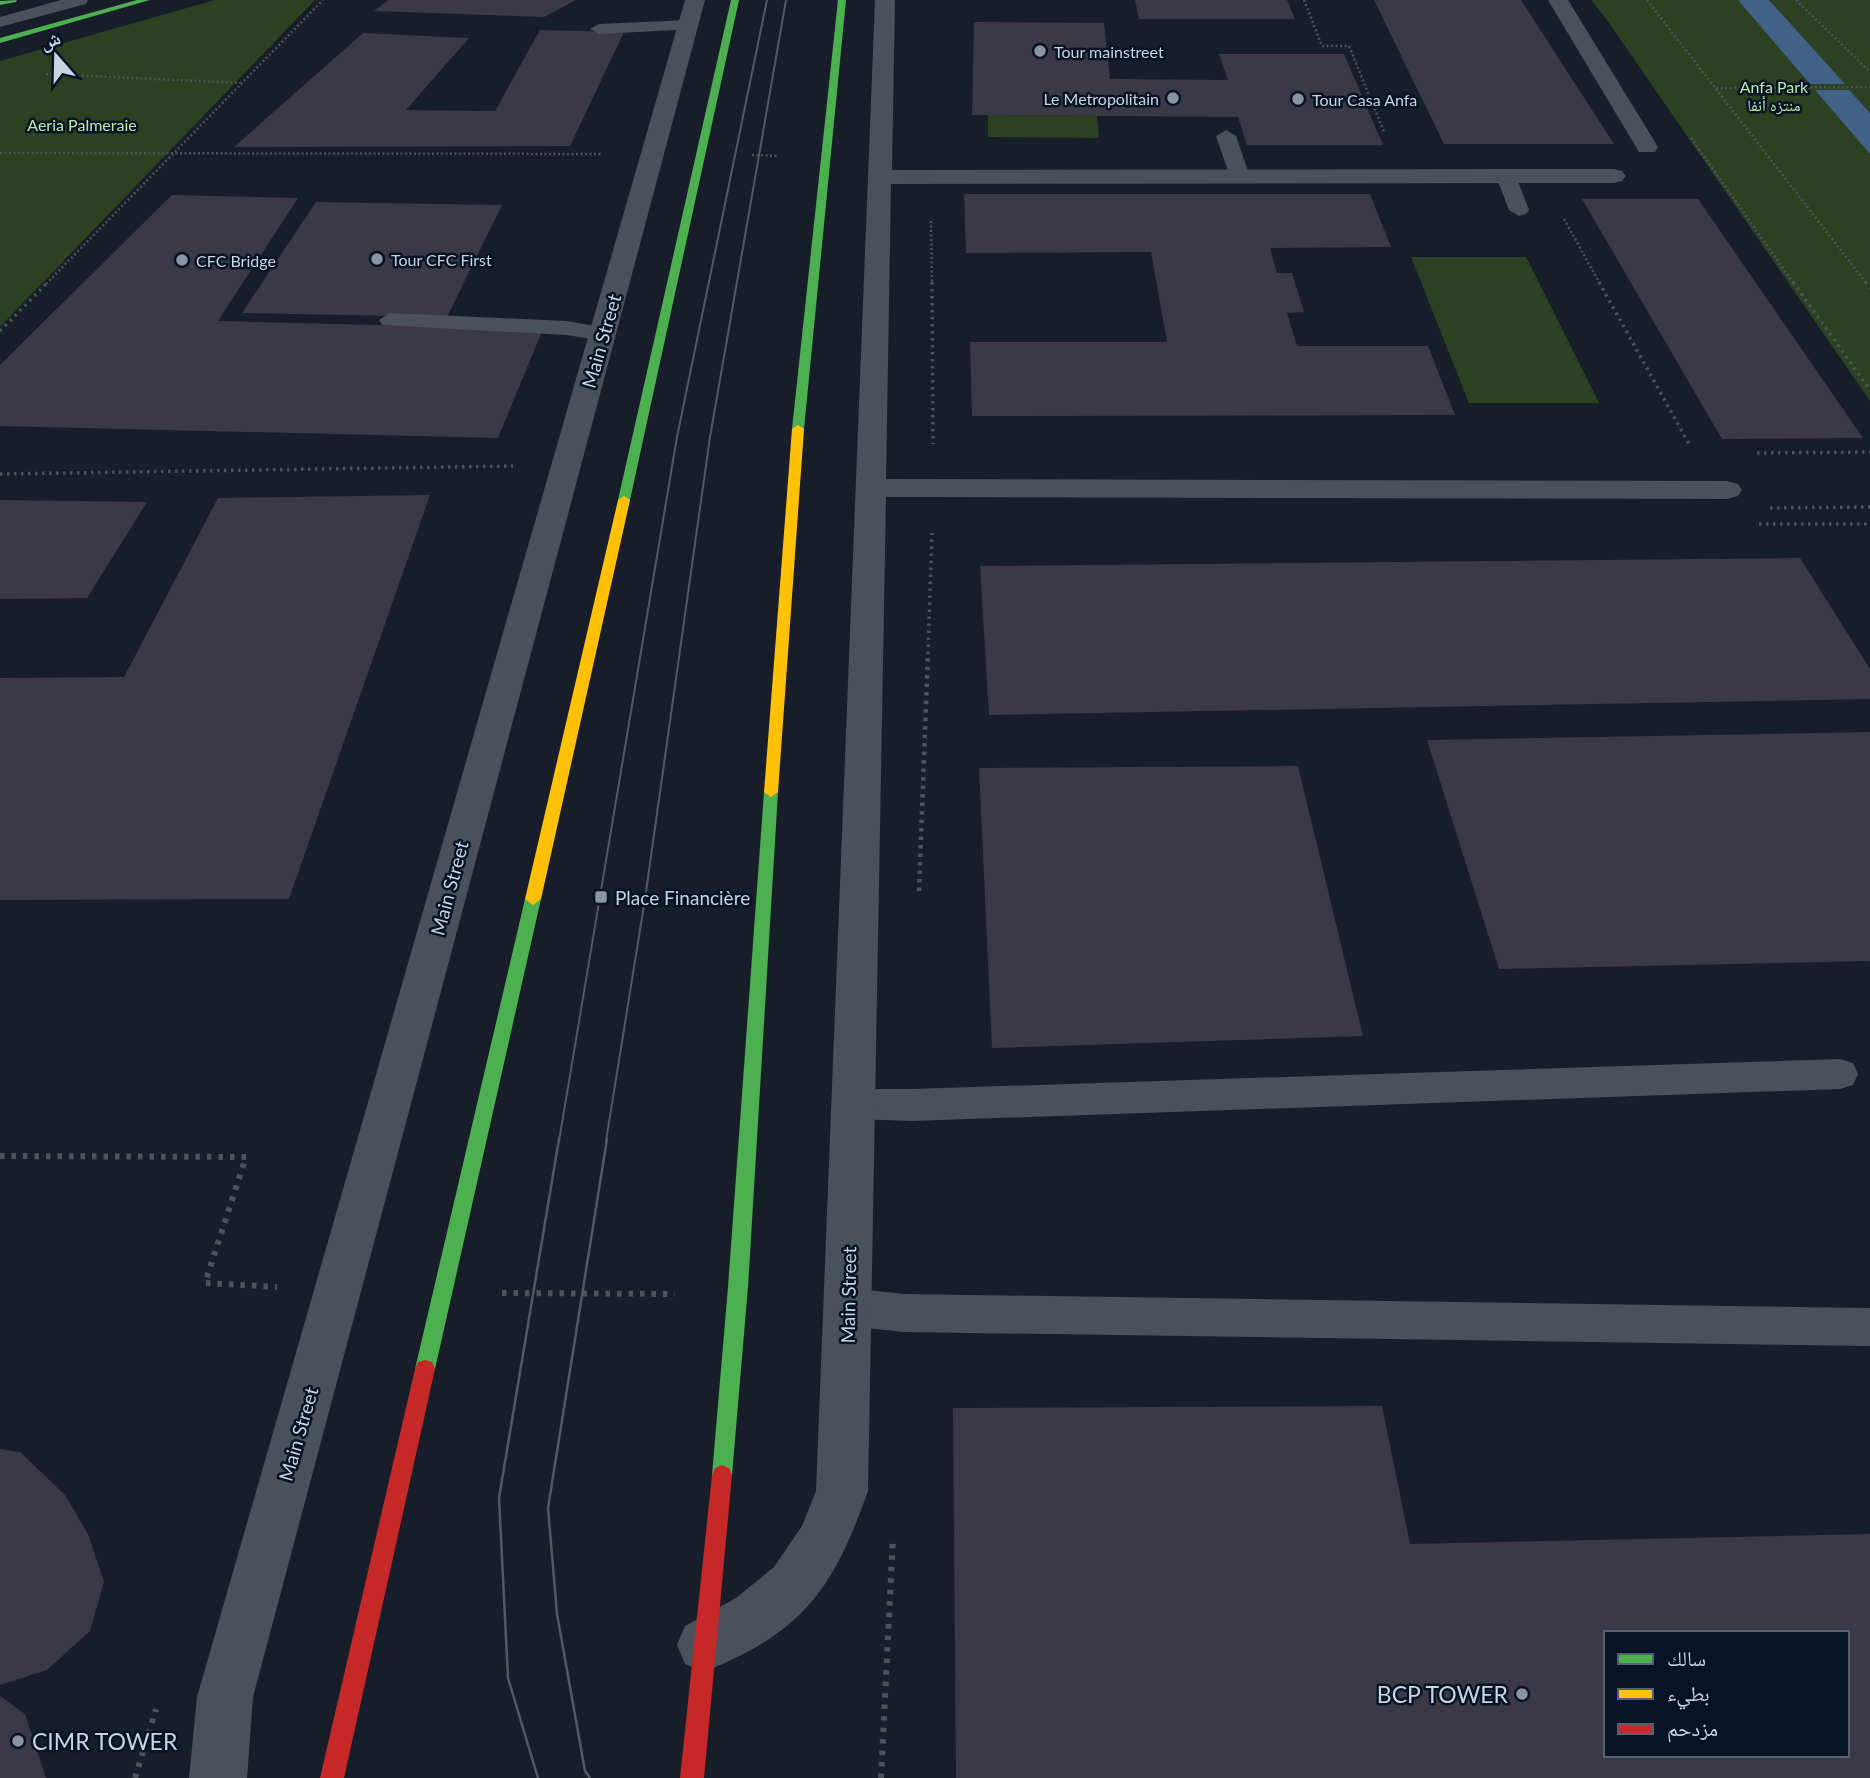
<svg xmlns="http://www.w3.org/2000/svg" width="1870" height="1778" font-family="Lato,'Noto Naskh Arabic',sans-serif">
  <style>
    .green { fill: #2b4122 }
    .water { fill: #426186 }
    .building { fill: #3b3946; fill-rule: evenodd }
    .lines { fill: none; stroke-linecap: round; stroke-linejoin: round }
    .path-far3 { stroke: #4d535a; stroke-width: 2.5; stroke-dasharray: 2 2.5; stroke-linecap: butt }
    .path-far2 { stroke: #4d535a; stroke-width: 3.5; stroke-dasharray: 2.5 4.5; stroke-linecap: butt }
    .path-far1 { stroke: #4d535a; stroke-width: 4.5; stroke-dasharray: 3.5 5; stroke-linecap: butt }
    .path { stroke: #4d535a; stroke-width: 6; stroke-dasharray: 4.5 7; stroke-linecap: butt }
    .lane { fill: #4b515a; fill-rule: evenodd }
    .street { fill: #4b515a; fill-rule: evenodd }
    .fast { fill: #4caf50; fill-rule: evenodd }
    .slow { fill: #ffc107; fill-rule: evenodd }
    .jam { fill: #c62828; fill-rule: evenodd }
    .tram-far1 { stroke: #535960; stroke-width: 2 }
    .tram { stroke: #535960; stroke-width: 2.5 }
    .poi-dot { fill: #8b94a0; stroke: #071326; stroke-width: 2.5 }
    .labels { text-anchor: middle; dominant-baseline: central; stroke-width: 5; stroke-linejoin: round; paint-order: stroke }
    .far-poi-label { font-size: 16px; fill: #cad3e0; stroke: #071326; text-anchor: start }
    .far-park-label { font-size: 16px; fill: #bceaa5; stroke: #071326 }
    .street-label { font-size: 19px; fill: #cad3e0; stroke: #071326 }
    .poi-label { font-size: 19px; fill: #cad3e0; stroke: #071326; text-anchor: start }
    .near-poi-label { font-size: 23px; fill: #cad3e0; stroke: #071326; text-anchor: end }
  </style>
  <rect width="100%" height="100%" fill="#171e29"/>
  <g class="green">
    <polygon points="215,0 315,0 0,327 0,61"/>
    <polygon points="1591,0 1870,0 1870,401 1607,20"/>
    <polygon points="988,115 1097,116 1099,138 988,137"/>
    <polygon points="1411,257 1526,257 1599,403 1469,403"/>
  </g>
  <g class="water">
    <polygon points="1738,0 1769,0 1845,84 1810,84"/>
    <polygon points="1815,90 1849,90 1870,113 1870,154"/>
  </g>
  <g class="building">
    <polygon points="388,0 576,0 544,17 374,11"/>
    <polygon points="1135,0 1287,0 1295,19 1139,19"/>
    <polygon points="1374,0 1521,0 1614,144 1444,144"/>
    <polygon points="974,22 1104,23 1110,79 1228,80 1219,54 1344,54 1383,145 1247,145 1238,117 972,115"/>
    <polygon points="540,30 624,32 570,146 234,147 363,33 469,38 406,110 495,111"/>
    <polygon points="964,194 1370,194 1391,247 1270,248 1277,273 1292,273 1304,312 1287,313 1297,346 1428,346 1455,415 972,416 970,342 1167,342 1151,252 966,253"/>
    <polygon points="172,195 298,198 218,321 543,329 498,438 0,426 0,365"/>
    <polygon points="1582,199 1698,199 1863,438 1722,439"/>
    <polygon points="316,202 502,205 447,317 242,313"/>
    <polygon points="430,495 289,899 0,900 0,678 124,677 218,498"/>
    <polygon points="0,500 147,502 87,598 0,599"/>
    <polygon points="1800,558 1870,669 1870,699 989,715 980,566"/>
    <polygon points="1870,732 1870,961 1499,969 1427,740"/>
    <polygon points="1298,766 1363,1036 992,1048 979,768"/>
    <path d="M1382 1406 1410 1544 1870 1534V1778H956L953 1408ZM1606 1633H1847V1755H1606Z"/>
    <polygon points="0,1449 20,1452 65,1495 88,1534 104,1582 90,1631 47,1670 0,1685"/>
    <polygon points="0,1696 25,1714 46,1778 0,1778"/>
  </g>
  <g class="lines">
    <g class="path-far3">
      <polyline points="1304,0 1322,46 1349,46 1384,132"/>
      <polyline points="1647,0 1867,284"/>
      <polyline points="1796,0 1870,72"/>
      <polyline points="46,74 243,83"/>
      <polyline points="1716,88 1870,87"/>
      <polyline points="1691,138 1794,284"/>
      <polyline points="0,153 603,154"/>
      <polyline points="752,155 778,156"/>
      <polyline points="1564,219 1600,284"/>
      <polyline points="931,221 932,284"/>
      <polyline points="46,284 323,0"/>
    </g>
    <g class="path-far2">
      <polyline points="932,282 933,444"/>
      <polyline points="1599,282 1689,444"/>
      <polyline points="1793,282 1870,390"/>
      <polyline points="1865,282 1870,288"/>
      <polyline points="0,331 48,282"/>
      <polyline points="1757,453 1870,452"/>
      <polyline points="0,474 513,466"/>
      <polyline points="1770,508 1870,507"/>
      <polyline points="1759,524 1870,524"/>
      <polyline points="928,654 932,533"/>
    </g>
    <polyline class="path-far1" points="919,891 928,653"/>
    <g class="path">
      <polyline points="0,1156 246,1157 205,1283 277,1287"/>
      <polyline points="502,1293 675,1294"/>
      <polyline points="135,1778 156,1709"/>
      <polyline points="881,1778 893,1537"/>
    </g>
    <g class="lane">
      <polygon points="61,0 88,0 86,4 0,27 0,17"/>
      <polygon points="688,20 697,25 694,29 599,34 590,29 599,24"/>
      <polygon points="1226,130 1236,136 1250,177 1247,181 1233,181 1230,177 1216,136"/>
      <polygon points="1506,170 1516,176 1529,210 1526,214 1519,216 1509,210 1496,176"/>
      <polygon points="390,313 567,321 611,329 614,334 603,341 567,335 382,325 379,320"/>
      <polygon points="1840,1059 1853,1063 1858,1074 1853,1085 1840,1089 912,1121 853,1119 840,1115 834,1104 840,1093 853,1089 912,1089"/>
      <polygon points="847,1288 904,1294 1870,1308 1870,1346 904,1332 847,1326 833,1320 827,1307 833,1294"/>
    </g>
    <g class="street">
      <polygon points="685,0 705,0 253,1697 247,1778 189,1778 197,1697"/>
      <path d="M875 0H895L892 170 1614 169 1622 171 1626 176 1622 181 1614 183 891 184 886 479 1727 481 1738 484 1742 490 1738 496 1727 499 886 497 868 1491C833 1590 803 1632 704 1672L685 1664 677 1645 685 1626 736 1598 774 1567 802 1526 816 1491Z"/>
      <polygon points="1548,0 1568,0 1658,147 1655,152 1639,152"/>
    </g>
    <g class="fast">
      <polygon points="17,0 16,2 0,5 0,1"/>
      <polygon points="137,0 150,0 0,43 0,38"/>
      <polygon points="731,0 739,0 630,500 624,504 618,500"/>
      <polygon points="838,0 846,0 804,429 798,433 792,429"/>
      <polygon points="771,787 778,792 748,1287 732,1475 729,1482 722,1485 715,1482 712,1475 728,1287 764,792"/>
      <polygon points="533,893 541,899 435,1369 432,1376 425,1378 418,1376 415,1369 525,899"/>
    </g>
    <g class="slow">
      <polygon points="798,425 804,429 778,792 771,797 764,792 792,429"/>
      <polygon points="624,496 630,500 541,899 533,905 525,899 618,500"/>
    </g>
    <g class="jam">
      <polygon points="425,1360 432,1362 435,1369 344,1778 320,1778 415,1369 418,1362"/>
      <polygon points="722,1465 729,1468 732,1475 704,1778 680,1778 712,1475 715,1468"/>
    </g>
    <g class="tram-far1">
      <polyline points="559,1141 677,437 767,0"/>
      <polyline points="606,1141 645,899 710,437 786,0"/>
    </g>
    <g class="tram">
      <polyline points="538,1778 508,1678 499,1498 559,1139"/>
      <polyline points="590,1778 585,1771 557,1614 548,1508 607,1139"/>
    </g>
  </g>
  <g class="poi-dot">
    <circle cx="1040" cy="51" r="7"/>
    <circle cx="1173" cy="98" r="7"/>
    <circle cx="1298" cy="99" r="7"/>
    <circle cx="377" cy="259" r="7"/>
    <circle cx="182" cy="260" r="7"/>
    <rect x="594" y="890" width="14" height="14" rx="3.5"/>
    <circle cx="1522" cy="1694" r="7"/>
    <circle cx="18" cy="1741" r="7"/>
  </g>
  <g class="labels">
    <g class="far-poi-label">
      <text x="1054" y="51">Tour mainstreet</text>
      <text x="1159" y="98" text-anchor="end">Le Metropolitain</text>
      <text x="1312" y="99">Tour Casa Anfa</text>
      <text x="391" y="259">Tour CFC First</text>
      <text x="196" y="260">CFC Bridge</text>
    </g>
    <g class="far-park-label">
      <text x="1774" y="86">Anfa Park<tspan x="1774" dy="18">منتزه أنفا</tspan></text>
      <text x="82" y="124">Aeria Palmeraie</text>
    </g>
    <g class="street-label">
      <text transform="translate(601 341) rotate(-74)">Main Street</text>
      <text transform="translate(449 888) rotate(-75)">Main Street</text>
      <text transform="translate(848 1295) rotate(-89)">Main Street</text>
      <text transform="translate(298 1434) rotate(-74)">Main Street</text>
    </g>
    <g class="poi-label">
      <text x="615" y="897">Place Financière</text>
    </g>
    <g class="near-poi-label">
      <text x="1508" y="1694">BCP TOWER</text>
      <text x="32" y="1741" text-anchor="start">CIMR TOWER</text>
    </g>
  </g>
  <rect x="1604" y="1631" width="245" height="126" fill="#071326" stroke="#556070" stroke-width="2"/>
  <rect x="1618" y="1654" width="35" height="10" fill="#4caf50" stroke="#556070" stroke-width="2"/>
  <text x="1667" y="1666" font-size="21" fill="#cad3e0">سالك</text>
  <rect x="1618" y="1689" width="35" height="10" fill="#ffc107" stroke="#556070" stroke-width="2"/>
  <text x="1667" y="1701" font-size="21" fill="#cad3e0">بطيء</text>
  <rect x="1618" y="1724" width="35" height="10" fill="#c62828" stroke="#556070" stroke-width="2"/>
  <text x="1667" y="1736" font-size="21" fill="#cad3e0">مزدحم</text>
  <g transform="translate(56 56) rotate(340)" stroke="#071326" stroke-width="5" paint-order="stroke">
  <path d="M0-5L12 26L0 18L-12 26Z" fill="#cad3e0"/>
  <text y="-10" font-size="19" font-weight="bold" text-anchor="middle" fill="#cad3e0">ش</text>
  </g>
</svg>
